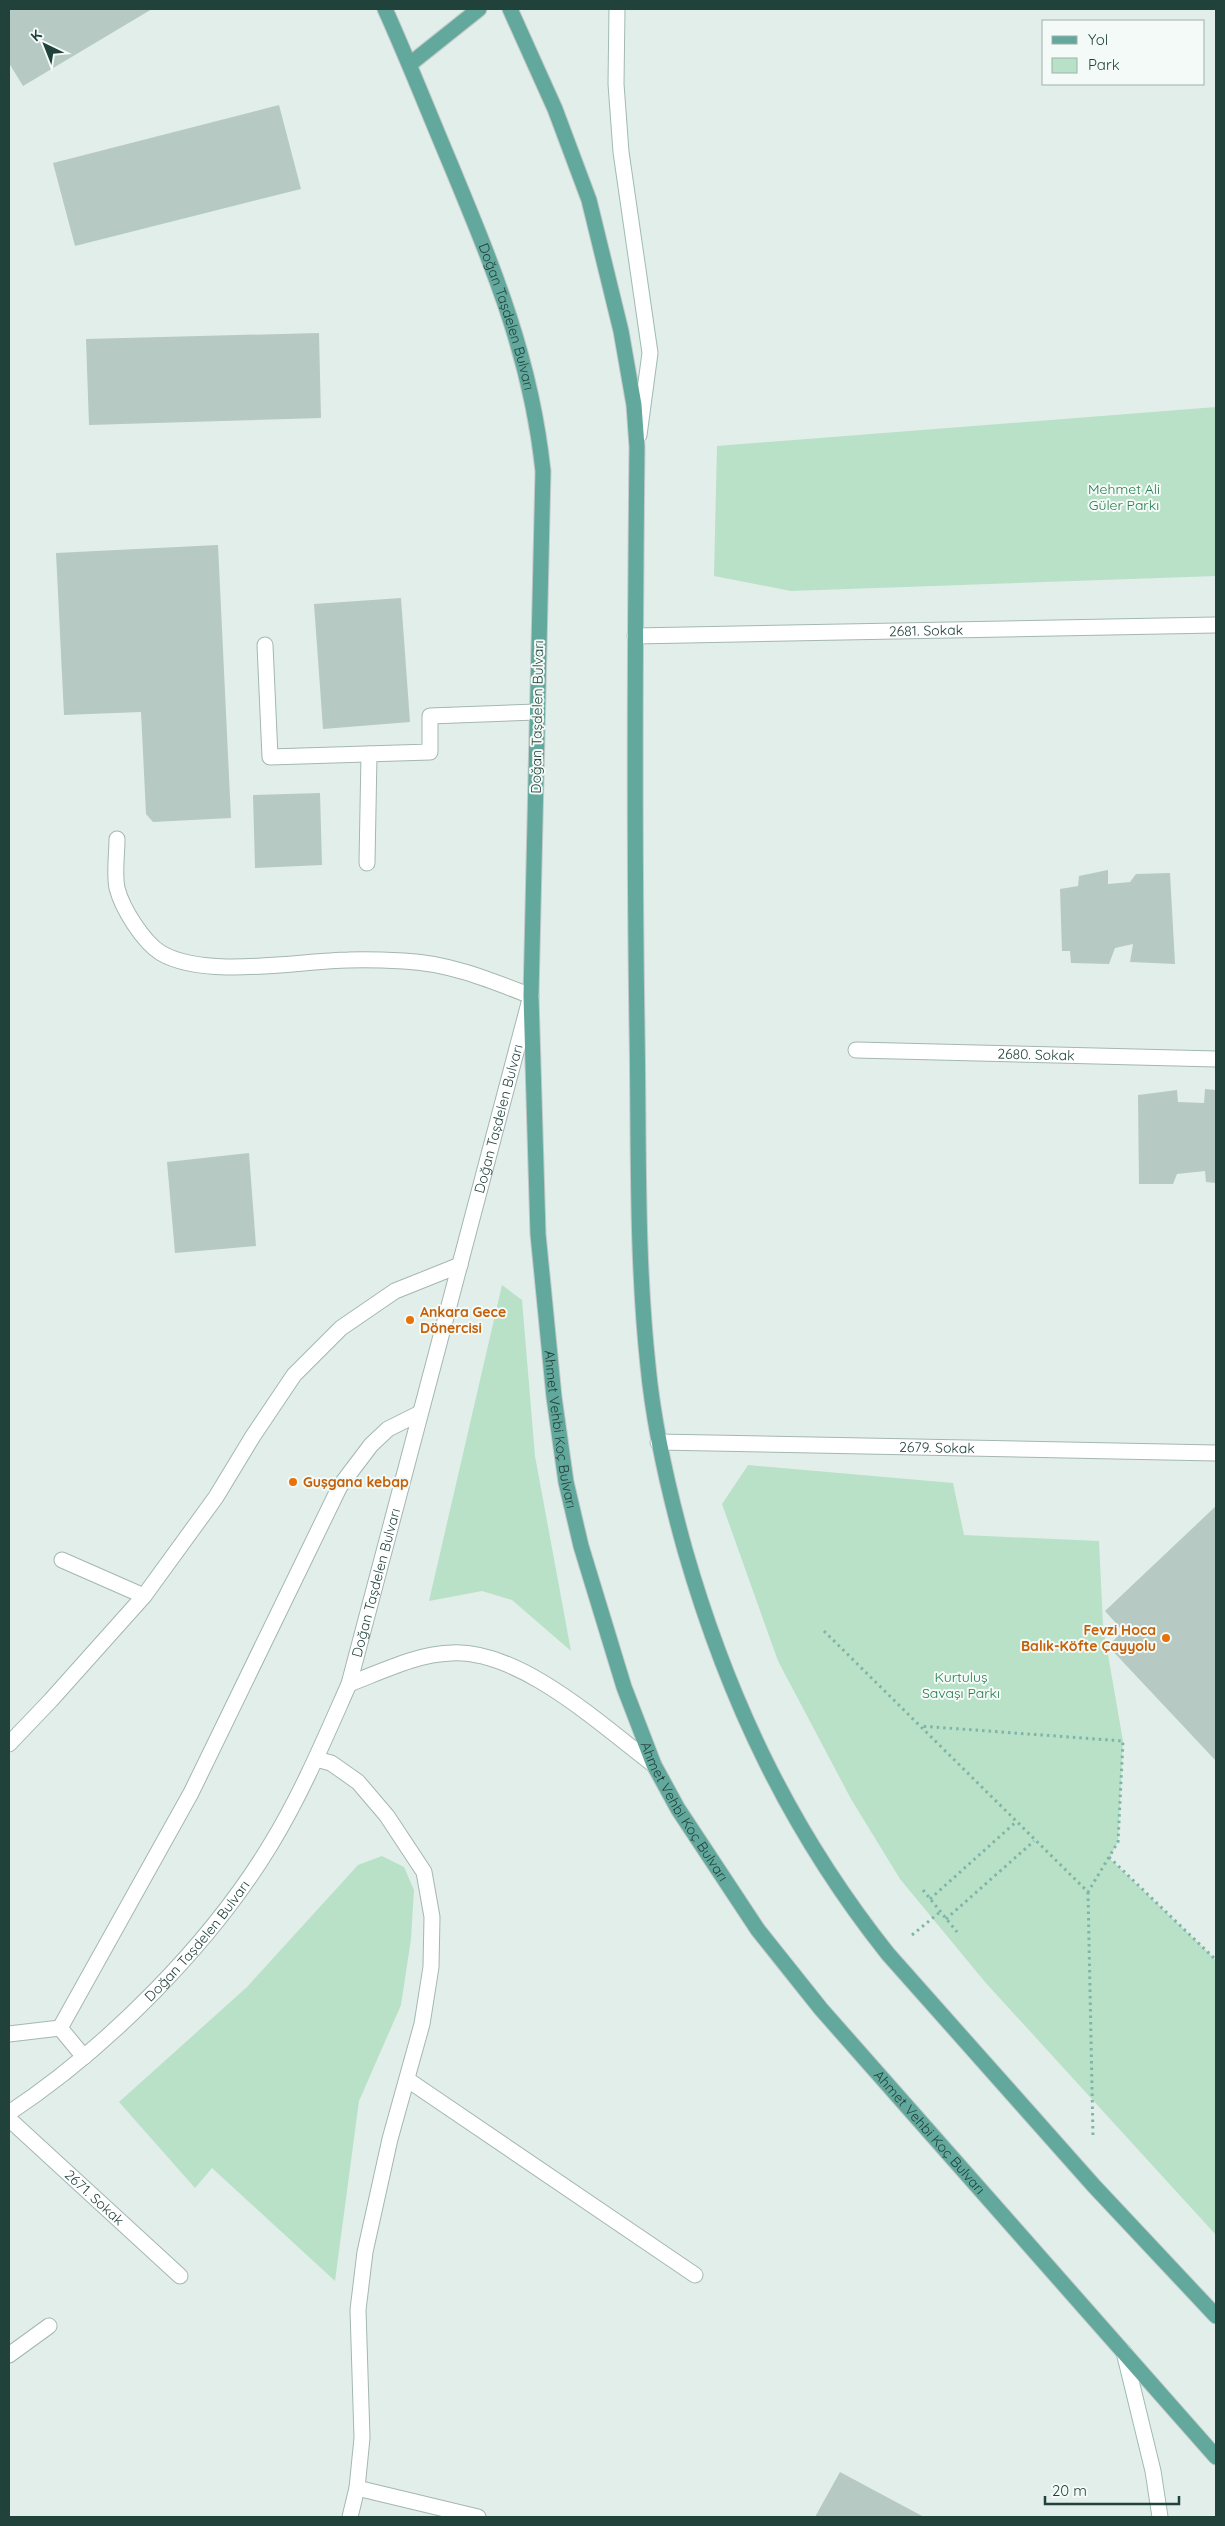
<svg xmlns="http://www.w3.org/2000/svg" width="1225" height="2526" font-family="Quicksand,sans-serif">
  <style>
    .green { fill: #b9e1c7 }
    .building { fill: #b7c9c3 }
    .lines { fill: none; stroke-linecap: round; stroke-linejoin: round }
    .service-casing { stroke: #a4b7b2; stroke-width: 17 }
    .minor-casing { stroke: #a4b7b2; stroke-width: 17 }
    .tertiary-casing { stroke: #a4b7b2; stroke-width: 17 }
    .secondary-casing { stroke: #9fbbb3; stroke-width: 17 }
    .primary-casing { stroke: #c1cac8; stroke-width: 17 }
    .path { stroke: #7fb5a8; stroke-width: 3; stroke-dasharray: 2.5 4; stroke-linecap: butt }
    .service { stroke: #fff; stroke-width: 15 }
    .minor { stroke: #fff; stroke-width: 15 }
    .tertiary { stroke: #fff; stroke-width: 15 }
    .secondary { stroke: #fff; stroke-width: 15 }
    .primary { stroke: #62a89c; stroke-width: 15 }
    .food-dot { fill: #e8710a; stroke: #f4faf7; stroke-width: 2 }
    .labels { text-anchor: middle; dominant-baseline: central; stroke-width: 4; stroke-linejoin: round; paint-order: stroke }
    .street-label { font-size: 14px; fill: #20423b; stroke: #f4faf7 }
    .park-label { font-size: 14px; fill: #257d4e; stroke: #f4faf7 }
    .food-label { font-size: 14px; font-weight: bold; fill: #c56008; stroke: #f4faf7; text-anchor: start }
  </style>
  <rect width="100%" height="100%" fill="#e2eeea"/>
  <g class="green">
    <polygon points="1216,407 1216,576 791,591 714,576 717,446"/>
    <polygon points="502,1285 522,1300 535,1456 571,1651 512,1600 482,1591 429,1601"/>
    <polygon points="748,1465 953,1483 964,1535 1099,1541 1103,1626 1123,1741 1118,1842 1109,1858 1216,1960 1216,2235 985,1982 900,1879 851,1799 778,1661 722,1504"/>
    <polygon points="382,1856 404,1867 414,1890 411,1939 401,2005 359,2101 335,2281 212,2168 195,2188 119,2102 247,1987 358,1865"/>
  </g>
  <g class="building">
    <polygon points="9,9 152,9 23,86 9,63"/>
    <polygon points="279,105 301,189 75,246 53,163"/>
    <polygon points="319,333 321,418 89,425 86,339"/>
    <polygon points="218,545 231,818 153,822 146,814 141,712 64,715 56,553"/>
    <polygon points="401,598 410,722 323,729 314,604"/>
    <polygon points="320,793 322,865 255,868 253,795"/>
    <polygon points="1108,870 1108,884 1130,882 1136,874 1170,873 1175,964 1130,962 1133,944 1115,948 1109,964 1071,963 1070,951 1062,951 1060,889 1078,886 1079,876"/>
    <polygon points="1205,1089 1216,1090 1216,1183 1206,1182 1205,1171 1177,1174 1173,1184 1139,1184 1138,1095 1177,1090 1178,1102 1204,1103"/>
    <polygon points="249,1153 256,1246 175,1253 167,1162"/>
    <polygon points="1216,1506 1216,1761 1108,1646 1123,1631 1105,1611"/>
    <polygon points="840,2472 924,2517 815,2517"/>
  </g>
  <g class="lines">
    <g class="service-casing">
      <g id="service">
        <polyline points="9,2034 60,2028"/>
        <polyline points="84,2057 60,2028 191,1793 340,1486 371,1445 388,1429 420,1413"/>
      </g>
    </g>
    <g class="minor-casing">
      <g id="minor">
        <path id="s1" d="M635 636 1216 625"/>
        <polyline points="265,645 270,757 430,752 430,716 537,712"/>
        <path d="M117 839C117 854 114 873 117 888 122 908 143 942 161 953 205 979 298 961 348 960 366 959 386 960 404 961 449 963 490 980 531 996"/>
        <polyline points="367,863 369,754"/>
        <path id="s2" d="M856 1050 1216 1059"/>
        <path id="s3" d="M658 1442 1216 1453"/>
        <polyline points="62,1560 144,1596"/>
        <polyline points="9,1744 51,1700 144,1596 216,1497 253,1436 294,1375 341,1328 395,1291 460,1265"/>
        <polyline points="316,1759 331,1763 358,1782 387,1816 424,1872 432,1917 431,1967 422,2024 390,2139 365,2252 358,2310 362,2438 357,2488 350,2517"/>
        <polyline points="408,2080 695,2275"/>
        <path id="s4" d="M9 2119 180 2276"/>
        <polyline points="9,2355 49,2326"/>
        <polyline points="357,2488 478,2517"/>
      </g>
    </g>
    <g class="tertiary-casing">
      <g id="tertiary">
        <path d="M349 1684C381 1672 416 1654 451 1653 520 1649 601 1725 654 1765"/>
        <path id="s5" d="M9 2113C107 2048 210 1945 271 1844 302 1793 325 1738 349 1684L529 1003"/>
      </g>
    </g>
    <g class="secondary-casing">
      <g id="secondary">
        <polyline points="617,9 616,84 621,152 650,353 639,435"/>
        <polyline points="1124,2352 1153,2471 1160,2517"/>
      </g>
    </g>
    <g class="primary-casing">
      <g id="primary">
        <path id="s6" d="M385 9C408 60 428 111 450 163 493 267 531 357 543 471L531 996 538 1234 554 1397 566 1482 581 1546 624 1687 654 1765 678 1809 758 1930 821 2009 1216 2457"/>
        <path d="M510 9 555 109 589 200 621 331 634 405 637 447C635 640 634 834 637 1028 639 1140 636 1254 648 1366 654 1429 668 1489 685 1550 728 1700 791 1832 888 1954L1094 2186 1216 2316"/>
        <polyline points="410,64 479,9"/>
      </g>
    </g>
    <g class="path">
      <polyline points="824,1631 1088,1892 1118,1842 1123,1741 920,1726"/>
      <polyline points="1109,1857 1216,1960"/>
      <polyline points="923,1890 957,1932"/>
      <polyline points="1088,1892 1093,2137"/>
      <polyline points="930,1899 1017,1821"/>
      <polyline points="946,1919 1034,1841"/>
      <polyline points="912,1935 940,1912"/>
    </g>
    <use href="#service" class="service"/>
    <use href="#minor" class="minor"/>
    <use href="#tertiary" class="tertiary"/>
    <use href="#secondary" class="secondary"/>
    <use href="#primary" class="primary"/>
  </g>
  <g class="food-dot">
    <circle cx="410" cy="1320" r="5"/>
    <circle cx="293" cy="1482" r="5"/>
    <circle cx="1166" cy="1638" r="5"/>
  </g>
  <g class="labels">
    <g class="street-label">
      <text stroke="none"><textPath href="#s6" startOffset="331">Doğan Taşdelen Bulvarı</textPath></text>
      <text stroke="none"><textPath href="#s1" startOffset="291">2681. Sokak</textPath></text>
      <text transform="translate(537 717) rotate(-89)">Doğan Taşdelen Bulvarı</text>
      <text stroke="none"><textPath href="#s2" startOffset="180">2680. Sokak</textPath></text>
      <text stroke="none"><textPath href="#s5" startOffset="1141">Doğan Taşdelen Bulvarı</textPath></text>
      <text stroke="none"><textPath href="#s6" startOffset="1450">Ahmet Vehbi Koç Bulvarı</textPath></text>
      <text stroke="none"><textPath href="#s3" startOffset="279">2679. Sokak</textPath></text>
      <text stroke="none"><textPath href="#s5" startOffset="661">Doğan Taşdelen Bulvarı</textPath></text>
      <text stroke="none"><textPath href="#s6" startOffset="1855">Ahmet Vehbi Koç Bulvarı</textPath></text>
      <text stroke="none"><textPath href="#s5" startOffset="256">Doğan Taşdelen Bulvarı</textPath></text>
      <text stroke="none"><textPath href="#s6" startOffset="2260">Ahmet Vehbi Koç Bulvarı</textPath></text>
      <text stroke="none"><textPath href="#s4" startOffset="116">2671. Sokak</textPath></text>
    </g>
    <g class="park-label">
      <text x="1124" y="489">Mehmet Ali<tspan x="1124" dy="16">Güler Parkı</tspan></text>
      <text x="961" y="1677">Kurtuluş<tspan x="961" dy="16">Savaşı Parkı</tspan></text>
    </g>
    <g class="food-label">
      <text x="420" y="1312">Ankara Gece<tspan x="420" dy="16">Dönercisi</tspan></text>
      <text x="303" y="1482">Guşgana kebap</text>
      <text x="1156" y="1630" text-anchor="end">Fevzi Hoca<tspan x="1156" dy="16">Balık-Köfte Çayyolu</tspan></text>
    </g>
  </g>
  <rect width="1225" height="2526" fill="none" stroke="#20423b" stroke-width="20"/>
  <rect x="1042" y="20" width="162" height="65" fill="#f4faf7" stroke="#9fb0ac"/>
  <rect x="1052" y="36" width="25" height="8" fill="#62a89c" stroke="#9fb0ac"/>
  <text x="1088" y="45" font-size="15" fill="#20423b">Yol</text>
  <rect x="1052" y="58" width="25" height="15" fill="#b9e1c7" stroke="#9fb0ac"/>
  <text x="1088" y="70" font-size="15" fill="#20423b">Park</text>
  <g transform="translate(45 45) rotate(317)" stroke="#f4faf7" stroke-width="4" paint-order="stroke">
  <path d="M0-4L9 19L0 12L-9 19Z" fill="#20423b"/>
  <text y="-8" font-size="14" font-weight="bold" text-anchor="middle" fill="#20423b">K</text>
  </g>
  <path d="M1045 2496v8h134v-8" fill="none" stroke="#20423b" stroke-width="2.5"/>
  <text x="1052" y="2496" font-size="15" fill="#20423b" stroke="#f4faf7" stroke-width="4" paint-order="stroke">20 m</text>
</svg>
